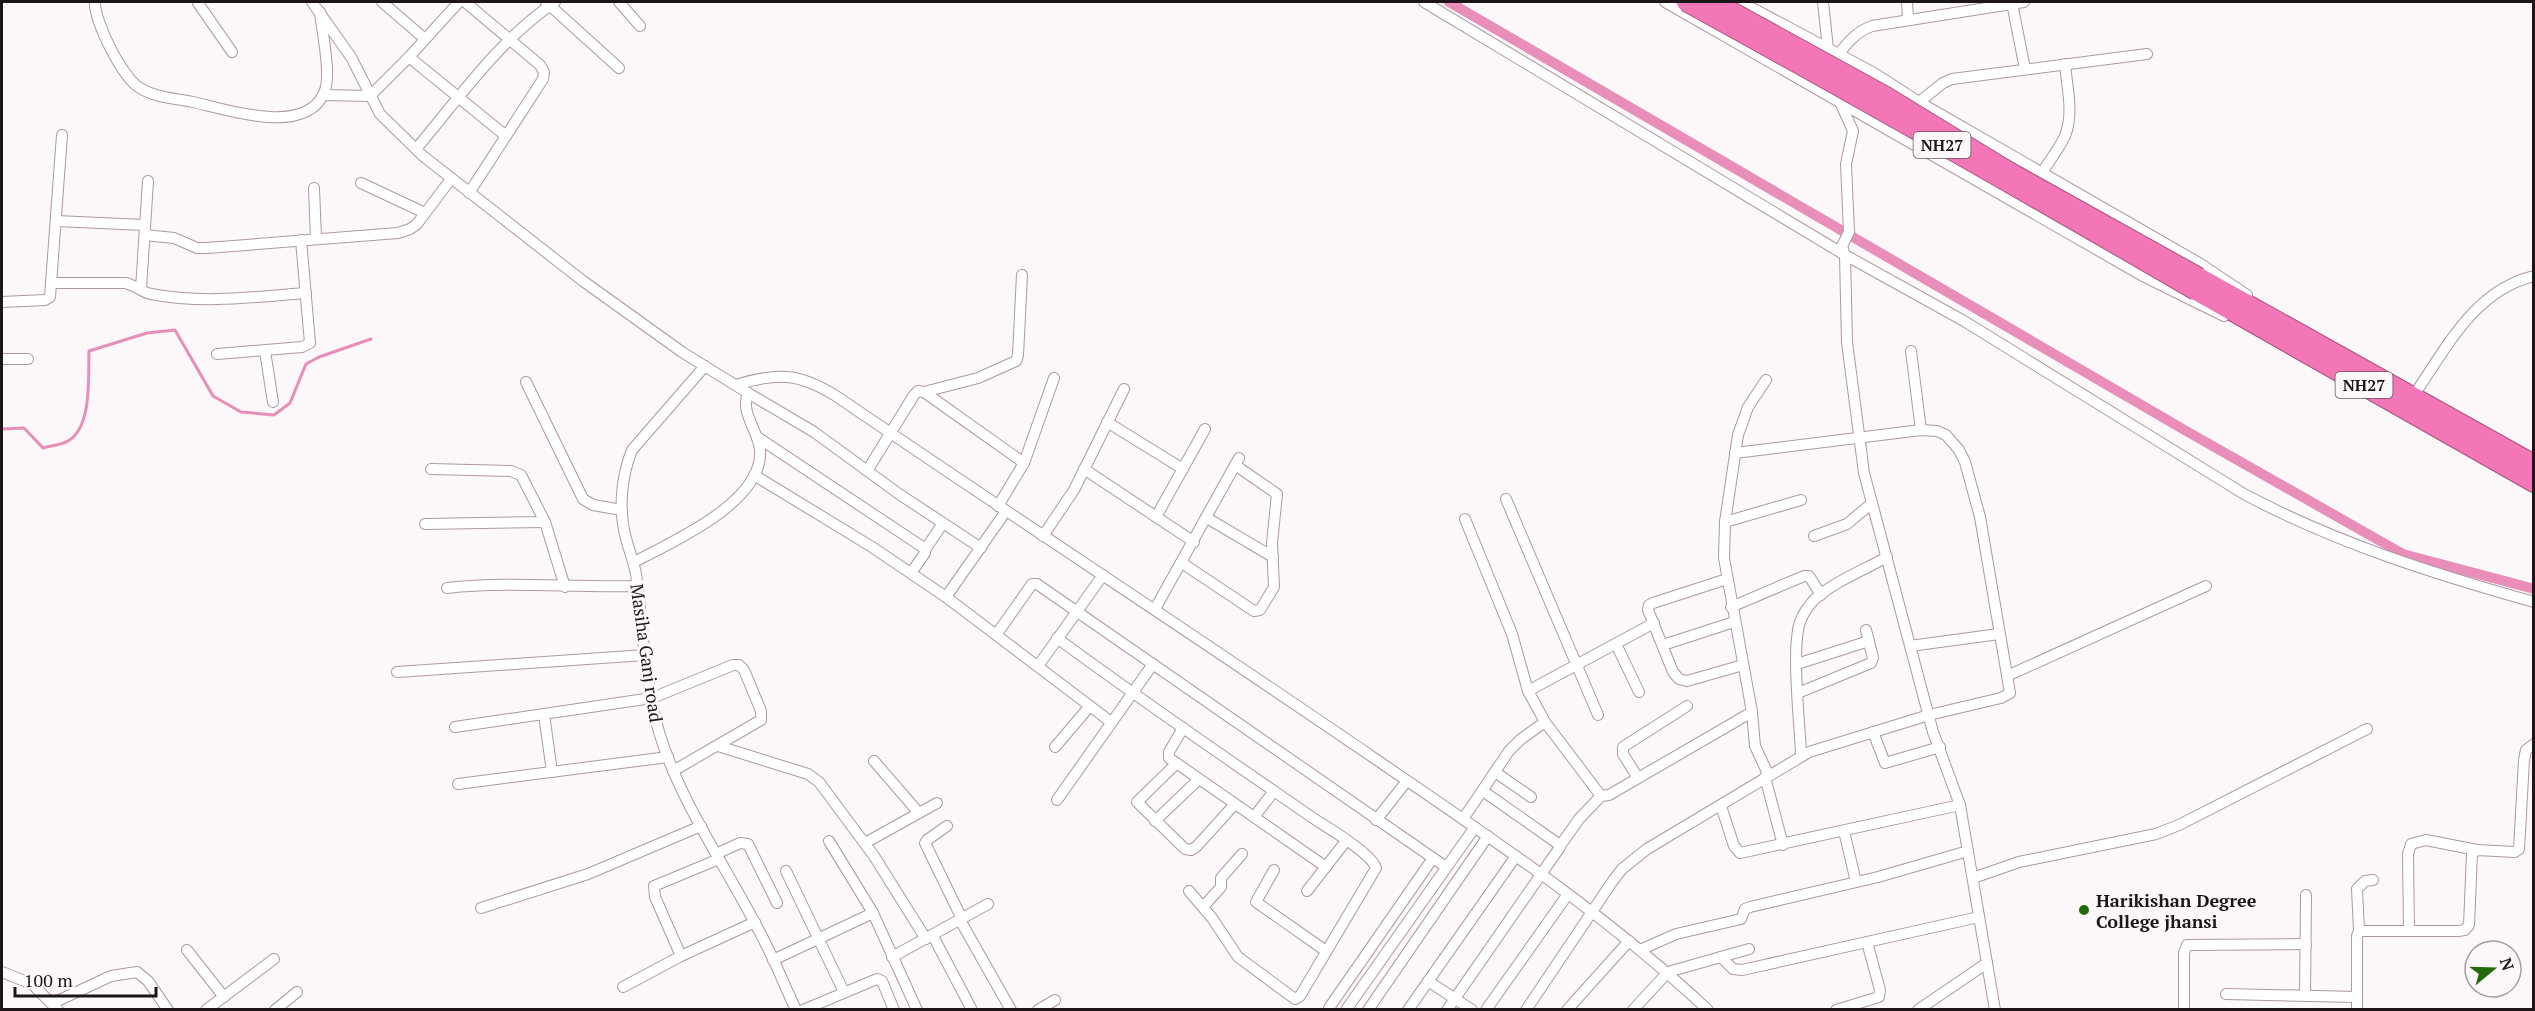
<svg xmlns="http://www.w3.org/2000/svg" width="2535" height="1011" font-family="'PT Serif',serif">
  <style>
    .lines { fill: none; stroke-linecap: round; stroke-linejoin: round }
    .stream { stroke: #e88eb9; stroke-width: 3 }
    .canal { stroke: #e88eb9; stroke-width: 10 }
    .street-casing { stroke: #ae98a2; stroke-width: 12 }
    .highway-casing { stroke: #a8547f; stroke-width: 20 }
    .street { stroke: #fff; stroke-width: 10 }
    .highway { stroke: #f376b6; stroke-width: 18 }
    .highway-bridge-casing { stroke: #a8547f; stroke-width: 20; stroke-linecap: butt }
    .highway-bridge { stroke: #f376b6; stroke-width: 18 }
    .poi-dot { fill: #216b0a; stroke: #fcf8fa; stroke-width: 2 }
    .labels { text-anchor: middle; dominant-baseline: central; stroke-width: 6; stroke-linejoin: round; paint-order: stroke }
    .shield { fill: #fcf8fa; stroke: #60595c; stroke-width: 1.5 }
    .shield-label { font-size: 16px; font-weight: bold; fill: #1d1519 }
    .street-label { font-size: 18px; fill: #1d1519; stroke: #fcf8fa }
    .poi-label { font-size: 18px; font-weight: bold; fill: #1d1519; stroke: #fcf8fa; text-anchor: start }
  </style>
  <rect width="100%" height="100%" fill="#fcf8fa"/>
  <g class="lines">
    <path class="stream" d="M2 429 24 428 43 448C50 446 59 445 66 442 93 430 88 375 89 351L147 333 175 330 213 396 241 412 274 415 290 403 306 364 319 357 371 339"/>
    <polyline class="canal" points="1449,2 2188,432 2403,554 2534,589"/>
    <g class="street-casing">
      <g id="street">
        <path d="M95 2C94 21 123 79 140 88 156 98 174 98 193 102 225 109 305 137 324 93 332 76 322 32 320 12"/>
        <path d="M312 2 351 57 380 114 423 156 583 281 682 352 748 393C740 414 758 429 760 450 764 502 672 542 634 562"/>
        <polyline points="382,2 425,39"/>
        <polyline points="465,2 540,65 544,72 543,79 469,193"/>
        <polyline points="546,2 619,68"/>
        <polyline points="619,2 640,26"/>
        <path d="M1424 2 1845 255 1964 321 2244 494C2336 543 2434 574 2534 602"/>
        <polyline points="1665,2 2143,276 2224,316"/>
        <polyline points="1741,2 1874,73 1919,102 2199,263 2247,295"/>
        <polyline points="1823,2 1828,49"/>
        <polyline points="1907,2 1908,18"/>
        <polyline points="198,3 232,52"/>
        <polyline points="2012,3 2025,69"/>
        <polyline points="1836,54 1840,102 1853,131 1846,164 1849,232 1842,246 1845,255 1847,342 1864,473 1933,732 1960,805 1995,1010"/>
        <path d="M1838 55C1848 42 1856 32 1872 26L2024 2"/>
        <polyline points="409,57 506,136"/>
        <polyline points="324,95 370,96 409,57 459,2"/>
        <polyline points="1919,102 1943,83 1952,79 2147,54"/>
        <path d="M416 149C459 98 499 40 555 2"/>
        <path d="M2042 173C2049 161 2059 149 2065 136 2074 113 2067 88 2065 64"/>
        <polyline points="361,183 425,213"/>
        <polyline points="314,188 316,239"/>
        <polyline points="56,221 145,225"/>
        <polyline points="145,235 174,238 197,248 207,248 398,233 410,229 417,224 451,179"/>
        <path d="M52 283H125C136 285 141 292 151 294 202 304 254 297 306 293"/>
        <polyline points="141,289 148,181"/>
        <polyline points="2,302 45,300 50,297 62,135"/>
        <polyline points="265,351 273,402"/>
        <polyline points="1911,351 1921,430"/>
        <polyline points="217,354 302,347 310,343 301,240"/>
        <polyline points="2,359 28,359"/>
        <path d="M705 366 632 450C622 475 619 504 624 530 627 545 633 559 636 574 643 626 644 681 659 732 680 802 724 863 757 927 772 954 783 982 796 1010"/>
        <polyline points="1766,380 1748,407 1738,435 1725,522 1724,558 1752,712 1755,746 1768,774"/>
        <polyline points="526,382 583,499 593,505 622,510"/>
        <path d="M736 385C778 372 799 373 836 396 1015 518 1196 636 1374 758 1489 837 1606 914 1708 1010"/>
        <polyline points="924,392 978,378 1016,361 1018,355 1022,275"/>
        <polyline points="748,393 814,432 899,494 981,548"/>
        <path d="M2414 395C2446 349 2474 290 2534 276"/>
        <polyline points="1107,422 1183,469"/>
        <polyline points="757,437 924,548 925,553 911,573"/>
        <polyline points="431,469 511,471 521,475 545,522 565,587"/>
        <polyline points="1084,469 1194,542"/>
        <polyline points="867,471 914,395 918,391 924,392 1024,463"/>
        <polyline points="754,475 872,547 946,597 1111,722"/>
        <polyline points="1506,499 1598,715"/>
        <polyline points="998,506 1024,463 1054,378"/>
        <polyline points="1156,517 1205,429"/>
        <polyline points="1207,518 1273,557"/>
        <polyline points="1465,519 1512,634 1528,691 1545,722 1601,796 1609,795 1752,712"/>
        <polyline points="1725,522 1801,500"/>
        <polyline points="425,524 545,522"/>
        <polyline points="1043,536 1074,490 1124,389"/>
        <polyline points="1814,536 1847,524 1872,503"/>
        <polyline points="925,550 943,523"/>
        <polyline points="1182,563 1254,611 1260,610 1274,587 1272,543 1277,494 1235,465"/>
        <polyline points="1727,579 1653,603 1649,605 1648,610 1673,672 1679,679 1687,681 1743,665"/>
        <path d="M447 588C510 581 574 588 637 586"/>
        <polyline points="946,597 1006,511"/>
        <polyline points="1731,607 1804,576 1809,576 1821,595"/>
        <polyline points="1155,609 1239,458"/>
        <polyline points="996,635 1032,584 1037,584 1446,867"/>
        <path d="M1057 638C1142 701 1229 760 1316 820 1330 829 1372 854 1376 868L1300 996 1295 999 1238 957 1212 918 1189 891"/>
        <polyline points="1616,644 1639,692"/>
        <polyline points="1663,645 1734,622"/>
        <polyline points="1910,646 1999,634"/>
        <polyline points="1797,664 1869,641"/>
        <polyline points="1038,666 1103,575"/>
        <polyline points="397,672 645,655"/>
        <polyline points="2007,676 2206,586"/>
        <polyline points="1528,691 1654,623"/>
        <polyline points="1798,693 1871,663 1873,658 1866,630"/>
        <polyline points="544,714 552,772"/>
        <polyline points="455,727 652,698 733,665 739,665 744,670 761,711 761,720 673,771"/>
        <polyline points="1183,728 1169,752 1169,758 1326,867"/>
        <polyline points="1873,732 1885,763 1940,747"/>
        <polyline points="718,746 808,774 819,782 874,856 926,939"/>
        <polyline points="1055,747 1090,706"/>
        <path d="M1801 755C1800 724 1791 649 1800 622 1803 614 1809 605 1815 599 1835 581 1864 570 1887 557"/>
        <polyline points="874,761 919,813"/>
        <polyline points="1176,764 1137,802 1185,849 1191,850 1196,847 1235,804"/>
        <polyline points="1495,772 1531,797"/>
        <polyline points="1765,777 1783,845"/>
        <polyline points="1638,778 1623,754 1623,747 1687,706"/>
        <polyline points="458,784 668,757"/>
        <polyline points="1057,800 1153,664"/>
        <polyline points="1721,806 1734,846 1740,853 1960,805"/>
        <polyline points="1254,817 1274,791"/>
        <polyline points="1463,819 1509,751 1521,739 1545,722"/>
        <polyline points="1376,820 1407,781"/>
        <polyline points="1155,821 1199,779"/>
        <polyline points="947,826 927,840 925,843 962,919"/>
        <polyline points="1844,831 1856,882"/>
        <polyline points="829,841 873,913 917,1010"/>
        <polyline points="865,843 937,803"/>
        <polyline points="1560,846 1579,819 1601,796"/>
        <polyline points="716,854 740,843 748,844 777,903"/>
        <polyline points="1274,870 1256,902 1326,951"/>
        <polyline points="786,871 844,992"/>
        <polyline points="1973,878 2019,862 2156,834 2179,825 2367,729"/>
        <polyline points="1307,891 1346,841"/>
        <polyline points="1203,907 1221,887 1221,878 1242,854"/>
        <polyline points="481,908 588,874 701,826"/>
        <polyline points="960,920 1011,1010"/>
        <polyline points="2359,931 2357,889 2365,881 2373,880"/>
        <polyline points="2409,931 2408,854 2411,844 2426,840 2477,850"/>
        <polyline points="933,936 972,1010"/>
        <polyline points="187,950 224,997"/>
        <polyline points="1640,950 1676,934 1741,919 1745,909 1750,907 1878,877 1968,851"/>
        <polyline points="681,956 655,897 654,886 719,859"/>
        <polyline points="892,957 988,904"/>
        <polyline points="1721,957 1733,969 1742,970 1979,917"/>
        <polyline points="773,960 873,913"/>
        <polyline points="2,972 32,984 58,1010"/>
        <polyline points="1428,981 1472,1010"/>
        <polyline points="623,987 681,956 755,922"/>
        <polyline points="2226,994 2357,997"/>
        <polyline points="2305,995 2306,895"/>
        <polyline points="53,1003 111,976 137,972 148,981 168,1010"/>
        <polyline points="1329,1008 1433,858"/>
        <polyline points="206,1010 274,959"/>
        <polyline points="275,1010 297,992"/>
        <polyline points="803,1010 877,979 882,981 894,1010"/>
        <polyline points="1038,1010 1055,1000"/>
        <polyline points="1346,1010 1475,827"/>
        <polyline points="1368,1010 1488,836"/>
        <polyline points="1408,1010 1516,856"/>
        <polyline points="1447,1010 1560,847 1557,843 1483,791"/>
        <polyline points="1486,1010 1568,894"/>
        <polyline points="1526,1010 1612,882 1622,869 1647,849 1809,752 1929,715 2001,698 2010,693 1980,517 1965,462 1959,450 1946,435 1937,431 1921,430 1735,453"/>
        <polyline points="1567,1010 1629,941"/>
        <polyline points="1633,1010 1668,972 1749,949"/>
        <polyline points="1836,1010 1879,997 1880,990 1867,942"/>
        <polyline points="1918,1010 1987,963"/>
        <polyline points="2184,1010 2184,953 2187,945 2306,944"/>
        <polyline points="2357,1010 2357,936 2359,931 2458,931 2465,930 2469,925 2472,854 2477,850 2515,852 2519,849 2524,760 2526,750 2534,744"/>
      </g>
    </g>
    <g class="highway-casing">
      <g id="highway">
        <polyline points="2199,277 2534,464"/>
        <polyline points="2196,291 2534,483"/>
      </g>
    </g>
    <use href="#street" class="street"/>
    <use href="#highway" class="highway"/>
    <g class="highway-bridge-casing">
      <g id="highway-bridge">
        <path d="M1686 2C1857 96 2027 193 2196 291"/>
        <polyline points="1715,2 1886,96 2007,170 2199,277"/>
      </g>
    </g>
    <use href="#highway-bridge" class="highway-bridge"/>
  </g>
  <circle class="poi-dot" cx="2084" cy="910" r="6"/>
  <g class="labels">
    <g class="shield">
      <rect x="1913.5" y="132" width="57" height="26" rx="4.5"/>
      <rect x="2335.5" y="372" width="57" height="26" rx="4.5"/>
    </g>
    <g class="shield-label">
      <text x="1942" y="145">NH27</text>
      <text x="2364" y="385">NH27</text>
    </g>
    <g class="street-label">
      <text transform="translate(647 653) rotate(82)">Masiha Ganj road</text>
    </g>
    <g class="poi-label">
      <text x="2096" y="900">Harikishan Degree<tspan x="2096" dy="21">College jhansi</tspan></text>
    </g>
  </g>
  <rect width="2535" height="1011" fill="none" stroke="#1d1519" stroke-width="6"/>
  <g transform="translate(2493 969) rotate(71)"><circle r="28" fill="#fcf8fa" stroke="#a39da0" stroke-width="1.5"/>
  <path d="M0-4.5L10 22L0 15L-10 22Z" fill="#216b0a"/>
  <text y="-9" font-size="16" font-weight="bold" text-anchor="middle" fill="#1d1519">N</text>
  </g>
  <path d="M15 987v9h141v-9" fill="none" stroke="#1d1519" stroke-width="3"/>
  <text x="24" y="987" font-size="18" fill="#1d1519" stroke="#fcf8fa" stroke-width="4.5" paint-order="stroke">100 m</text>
</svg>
